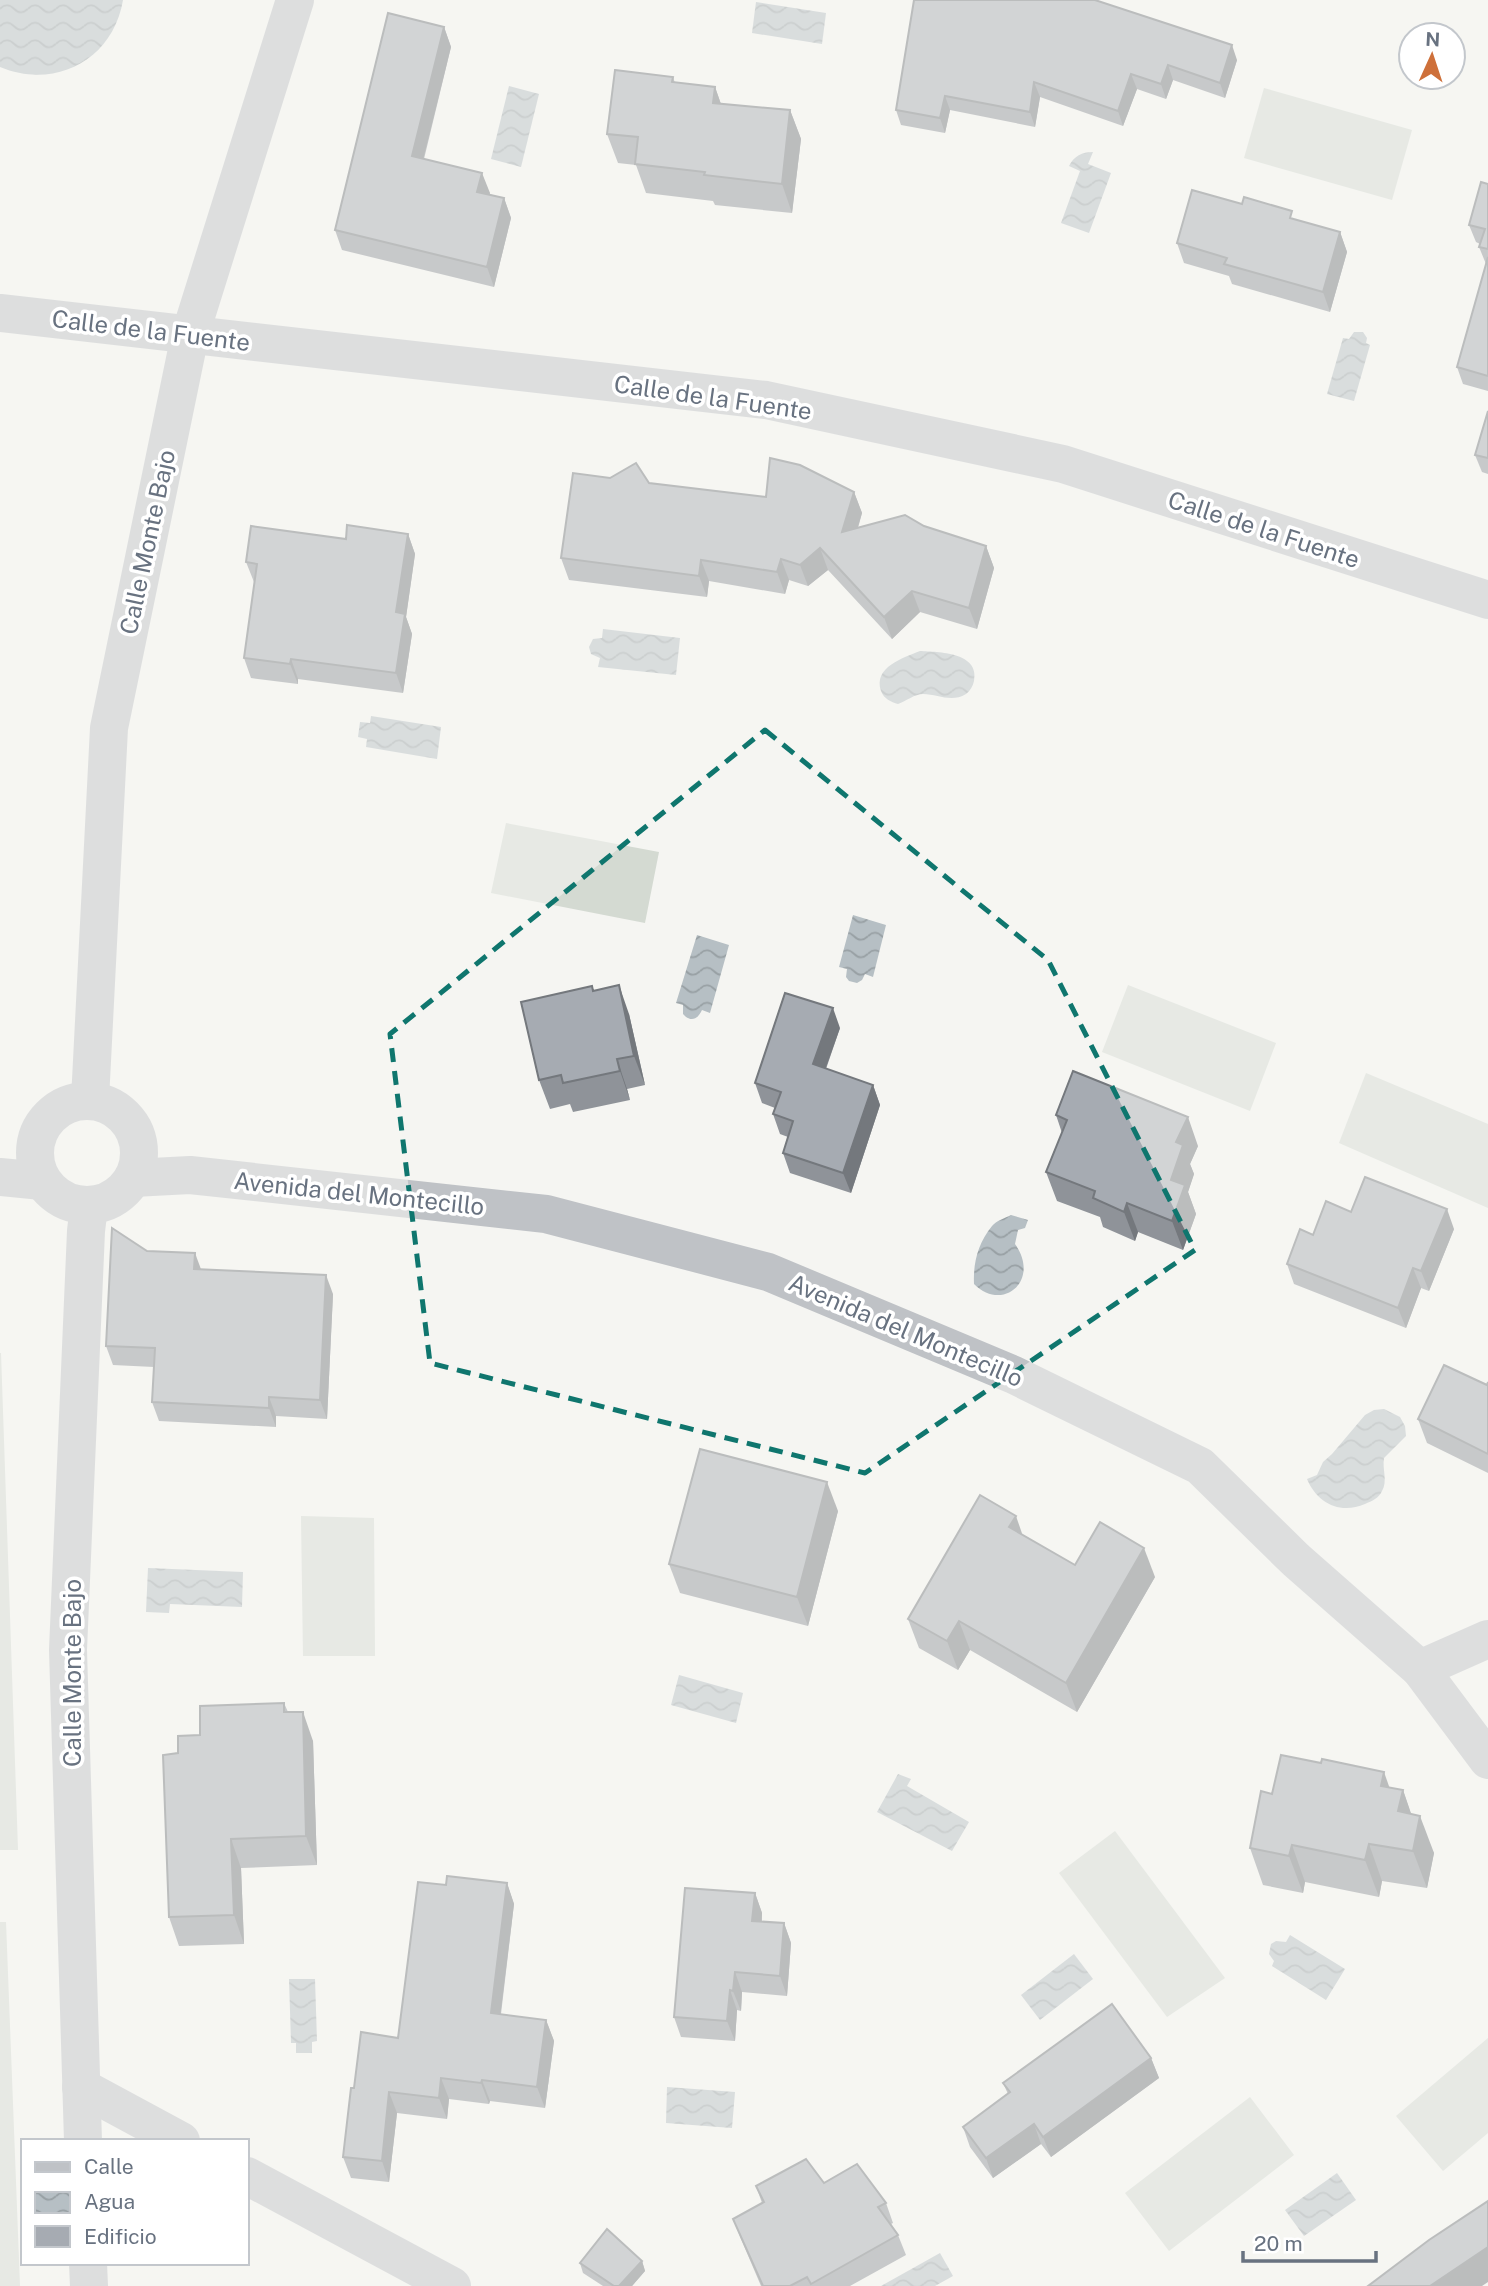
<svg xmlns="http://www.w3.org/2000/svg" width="1488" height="2286" font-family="'Public Sans',sans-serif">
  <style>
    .garden { fill: #d4dad2 }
    .water { fill: url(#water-waves) }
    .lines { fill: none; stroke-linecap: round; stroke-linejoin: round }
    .street { stroke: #bfc2c6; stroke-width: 38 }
    .wall { fill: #8f9399 }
    .shaded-wall { fill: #74787d }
    .building { fill: #a6abb2; stroke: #74787d; stroke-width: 2 }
    .marked { fill: none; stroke: #0f766e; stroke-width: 5; stroke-dasharray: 14 9; stroke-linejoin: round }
    .labels { text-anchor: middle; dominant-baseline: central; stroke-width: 7; stroke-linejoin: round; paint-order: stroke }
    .street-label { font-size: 24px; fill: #687280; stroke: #fff }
  </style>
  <defs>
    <pattern id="water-waves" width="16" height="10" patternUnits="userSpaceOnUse" patternTransform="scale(1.75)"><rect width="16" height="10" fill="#b6bfc4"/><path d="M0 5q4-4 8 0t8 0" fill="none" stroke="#98a0a4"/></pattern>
  </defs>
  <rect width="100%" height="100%" fill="#f5f5f2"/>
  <g class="garden">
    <polygon points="1264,88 1412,130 1392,200 1244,158"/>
    <polygon points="506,823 659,852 645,923 491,893"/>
    <polygon points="1128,985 1276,1043 1250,1111 1102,1052"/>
    <polygon points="1366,1073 1488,1124 1488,1208 1339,1143"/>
    <polygon points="0,1353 1,1353 18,1850 0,1850"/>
    <polygon points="301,1516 374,1518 375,1656 303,1656"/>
    <polygon points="1115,1831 1225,1978 1167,2017 1059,1873"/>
    <polygon points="0,1922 6,1922 20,2286 0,2286"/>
    <polygon points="1488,2038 1488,2133 1443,2171 1396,2116"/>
    <polygon points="1250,2097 1294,2155 1169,2251 1125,2193"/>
  </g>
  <g class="water">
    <path d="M0 0H123C113 60 55 90 0 67Z"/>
    <polygon points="756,2 826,13 822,44 752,33"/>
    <polygon points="509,86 539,94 521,167 491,159"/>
    <path d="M1093 152 1088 164 1111 173 1089 233 1061 223 1080 171 1069 166C1074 156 1082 152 1093 152Z"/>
    <polygon points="1354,332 1363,332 1367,338 1366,343 1370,345 1354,401 1327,394 1343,338 1349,339"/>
    <polygon points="603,629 680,638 676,675 598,667 600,658 591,654 589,647 593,639 602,638"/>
    <path d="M920 651C938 652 980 652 974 681 973 686 970 691 966 694 951 703 938 694 923 694 915 694 906 701 898 704 891 702 884 699 881 691 873 667 903 658 920 651Z"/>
    <polygon points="371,716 441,727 437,759 366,747 367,739 358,737 360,722 370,723"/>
    <polygon points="853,915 886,925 873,977 865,974 862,980 857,983 849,981 846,977 847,969 839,967"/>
    <path d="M697 935 729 945 710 1013 702 1010C698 1019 691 1023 683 1014V1005L676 1003Z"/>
    <path d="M1011 1215 1028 1220 1025 1228 1018 1230 1015 1244C1041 1280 1003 1313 974 1284 973 1263 978 1243 992 1226 996 1221 1005 1218 1011 1215Z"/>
    <path d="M1384 1409 1400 1417 1405 1426 1406 1436 1384 1458C1382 1469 1388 1481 1382 1491 1379 1498 1372 1501 1365 1504 1340 1515 1317 1503 1307 1479L1317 1475 1323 1462 1332 1454 1365 1415 1374 1410Z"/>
    <polygon points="148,1568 243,1572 242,1607 170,1604 169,1613 146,1612"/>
    <polygon points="679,1675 743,1693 736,1723 671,1705"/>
    <polygon points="898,1774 911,1779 907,1786 969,1822 952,1851 877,1812"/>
    <polygon points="1290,1935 1345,1969 1326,2000 1272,1966 1274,1961 1269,1954 1271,1944 1276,1941 1286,1942"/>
    <polygon points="1074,1954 1093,1979 1040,2020 1021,1995"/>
    <polygon points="289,1979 315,1979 317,2041 312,2042 312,2053 296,2053 296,2043 291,2043"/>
    <polygon points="667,2087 735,2092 732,2128 666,2123"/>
    <polygon points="1337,2173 1356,2200 1304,2236 1285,2210"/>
    <polygon points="940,2253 953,2276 935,2286 881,2286"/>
  </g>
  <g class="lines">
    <g class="street">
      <polyline points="0,313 766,400 1063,464 1488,600"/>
      <polyline points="90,1100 109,728 190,335 295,0"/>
      <circle cx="87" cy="1153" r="52"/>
      <polyline points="0,1177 42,1181"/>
      <polyline points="133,1178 190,1175 546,1214 768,1272 1014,1375 1200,1466 1296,1560 1420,1669 1488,1760"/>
      <polyline points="1420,1669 1488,1639"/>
      <polyline points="81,2087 181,2141"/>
      <polyline points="83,2141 68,1650 86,1231 89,1206"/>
      <polyline points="247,2176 452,2286"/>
      <polyline points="88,2263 89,2286"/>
    </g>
  </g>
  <g class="wall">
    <polygon points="914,0 1237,60 1225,98 1173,80 1166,99 1137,89 1123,126 1040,97 1035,127 950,110 945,133 901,125 896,110"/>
    <polygon points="444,27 451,47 424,159 490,193 489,194 504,198 511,218 494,287 342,250 335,230"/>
    <polygon points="673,77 675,83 715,87 721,104 790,110 801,139 792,213 715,205 713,201 646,193 636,165 618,163 607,134"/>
    <polygon points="1488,184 1488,391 1463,384 1457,367 1486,264 1479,247 1480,244 1476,242 1469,225"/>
    <polygon points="1296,220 1340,232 1347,252 1330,312 1232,284 1229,276 1184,263 1177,243"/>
    <polygon points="1488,411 1488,474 1482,472 1475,455"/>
    <polygon points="649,483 766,497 854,492 862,513 858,528 924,526 986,546 994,568 977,629 920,612 892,639 828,570 808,586 789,580 785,594 709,581 707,597 569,580 561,558"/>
    <polygon points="408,534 415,554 406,617 412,634 403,693 298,679 298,684 251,678 244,658 255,582 254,582 246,562 346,539"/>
    <polygon points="592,986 594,991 629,1014 645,1085 627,1089 630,1100 573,1112 570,1104 550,1109 539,1080"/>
    <polygon points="840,1028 826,1069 873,1085 880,1105 851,1193 790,1173 783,1153 788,1137 780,1134 773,1114 775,1108 762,1103 755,1083"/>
    <polygon points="1056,1115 1198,1146 1190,1164 1194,1174 1188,1192 1196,1214 1183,1250 1138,1232 1135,1241 1103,1227 1100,1217 1057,1201 1046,1172 1062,1133"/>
    <polygon points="1351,1212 1454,1229 1429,1291 1421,1288 1406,1328 1294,1284 1287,1264 1313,1235"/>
    <polygon points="147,1251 200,1269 333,1294 327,1419 276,1416 276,1427 159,1421 152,1402 154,1367 113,1365 106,1346"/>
    <polygon points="1488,1382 1488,1473 1427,1443 1418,1419 1487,1385"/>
    <polygon points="838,1511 808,1626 680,1593 669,1564"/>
    <polygon points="1023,1535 1075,1565 1155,1577 1077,1712 970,1650 958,1670 919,1648 908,1619"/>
    <polygon points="284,1703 288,1712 313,1741 317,1865 241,1868 244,1944 179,1946 169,1917 178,1753 200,1735"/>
    <polygon points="1390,1788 1403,1790 1411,1814 1434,1853 1427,1888 1382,1881 1379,1897 1305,1882 1303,1893 1263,1885 1250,1848 1272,1794"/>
    <polygon points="507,1883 514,1904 501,2014 546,2020 554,2041 545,2108 490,2101 489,2104 449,2099 447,2119 397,2113 389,2182 351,2178 343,2157 354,2088 398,2038 446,1885"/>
    <polygon points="755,1893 762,1913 762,1922 784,1923 791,1943 787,1996 742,1992 741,2011 737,2010 735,2041 681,2037 674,2017"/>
    <polygon points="1151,2058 1159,2078 1051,2157 1041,2144 993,2178 970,2147 963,2127 1008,2094 1003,2083"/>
    <polygon points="824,2183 886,2203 893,2223 891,2224 898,2235 906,2255 850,2286 761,2286 741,2239 733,2219 762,2203 756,2186"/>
    <polygon points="642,2261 645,2271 632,2286 603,2286 583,2273 580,2263"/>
  </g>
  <g class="shaded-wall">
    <polygon points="444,27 451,47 419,176 412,156"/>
    <polygon points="1232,45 1237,60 1225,98 1220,83"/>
    <polygon points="1168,65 1173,80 1166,99 1161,84"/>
    <polygon points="1131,74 1137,89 1123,126 1118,111"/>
    <polygon points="1034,82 1040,97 1035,127 1030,112"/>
    <polygon points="715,87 725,116 713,103"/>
    <polygon points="945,96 950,110 945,133 940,118"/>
    <polygon points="790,110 801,139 792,213 782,184"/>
    <polygon points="482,173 490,193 485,212 477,192"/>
    <polygon points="504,198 511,218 494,287 487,267"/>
    <polygon points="1340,232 1347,252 1330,312 1323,292"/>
    <polygon points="854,492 862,513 850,553 842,532"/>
    <polygon points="408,534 415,554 406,617 412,634 403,693 396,673 396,612"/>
    <polygon points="986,546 994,568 977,629 969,608"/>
    <polygon points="820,548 828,570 808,586 800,565"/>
    <polygon points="781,559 789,580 785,594 777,572"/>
    <polygon points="701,560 709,581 707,597 699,576"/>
    <polygon points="912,591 920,612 892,639 884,617"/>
    <polygon points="291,659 298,679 298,684 290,664"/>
    <polygon points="619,985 629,1014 645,1085 634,1056"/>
    <polygon points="833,1008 840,1028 820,1084 813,1064"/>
    <polygon points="617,1059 627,1089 630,1100 620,1071"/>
    <polygon points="873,1085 880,1105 851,1193 843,1173"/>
    <polygon points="1188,1117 1198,1146 1190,1164 1194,1174 1188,1192 1196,1214 1183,1250 1172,1221 1171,1180 1176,1142"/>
    <polygon points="1127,1203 1138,1232 1135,1241 1124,1212"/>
    <polygon points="1447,1209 1454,1229 1429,1291 1421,1271"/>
    <polygon points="195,1253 202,1272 194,1269"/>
    <polygon points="1413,1268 1421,1288 1406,1328 1398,1308"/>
    <polygon points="326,1275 333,1294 327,1419 320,1400"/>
    <polygon points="269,1397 276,1416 276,1427 269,1408"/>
    <polygon points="827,1482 838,1511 808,1626 797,1597"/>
    <polygon points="1016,1516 1026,1545 1009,1527"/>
    <polygon points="1144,1548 1155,1577 1077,1712 1066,1683"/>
    <polygon points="959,1621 970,1650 958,1670 947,1641"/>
    <polygon points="303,1712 313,1741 317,1865 306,1836"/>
    <polygon points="1384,1772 1397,1809 1381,1786"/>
    <polygon points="1403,1790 1416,1828 1398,1811"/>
    <polygon points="1420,1816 1434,1853 1427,1888 1413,1851"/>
    <polygon points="231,1839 241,1868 244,1944 234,1915"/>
    <polygon points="1369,1844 1382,1881 1379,1897 1365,1860"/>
    <polygon points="1292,1845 1305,1882 1303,1893 1289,1856"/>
    <polygon points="507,1883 514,1904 498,2034 491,2013"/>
    <polygon points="755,1893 762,1913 760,1941 752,1921"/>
    <polygon points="784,1923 791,1943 787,1996 780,1976"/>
    <polygon points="735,1972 742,1992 741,2011 733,1991"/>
    <polygon points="730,1990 737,2010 735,2041 727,2021"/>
    <polygon points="546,2020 554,2041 545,2108 537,2087"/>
    <polygon points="1151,2058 1159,2078 1051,2157 1043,2137"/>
    <polygon points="441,2078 449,2099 447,2119 439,2098"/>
    <polygon points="482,2080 490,2101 489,2104 481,2083"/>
    <polygon points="389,2092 397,2113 389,2182 382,2161"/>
    <polygon points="1034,2124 1041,2144 993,2178 986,2158"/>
    <polygon points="1488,2247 1488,2282 1482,2286 1430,2286"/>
    <polygon points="642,2261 645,2271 632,2286 619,2286"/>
  </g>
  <g class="building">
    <polygon points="914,0 1095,0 1232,45 1220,83 1168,65 1161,84 1131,74 1118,111 1034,82 1030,112 945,96 940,118 896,110"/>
    <polygon points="388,13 444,27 412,156 482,173 477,192 504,198 487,267 335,230"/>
    <polygon points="615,70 673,77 672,82 715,87 713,103 790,110 782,184 704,175 705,172 635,164 638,137 607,134"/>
    <polygon points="1481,182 1488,184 1488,249 1479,247 1485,229 1469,225"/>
    <polygon points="1192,190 1242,204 1244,197 1292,211 1290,218 1340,232 1323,292 1224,264 1227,258 1177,243"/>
    <polygon points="1488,257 1488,376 1457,367"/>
    <polygon points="1488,411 1488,458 1475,455"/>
    <polygon points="770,458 800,465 854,492 842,532 905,515 924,526 986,546 969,608 912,591 884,617 820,548 800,565 781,559 777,572 701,560 699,576 561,558 573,473 610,478 636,463 649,483 766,497"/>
    <polygon points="347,525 408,534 396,612 405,614 396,673 291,659 290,664 244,658 257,564 246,562 251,526 346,539"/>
    <polygon points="619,985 634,1056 617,1059 620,1071 563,1083 561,1075 539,1080 521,1002 592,986 593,991"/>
    <polygon points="785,993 833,1008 813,1064 873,1085 843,1173 783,1153 793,1121 773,1114 781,1092 755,1083"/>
    <polygon points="1073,1071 1188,1117 1176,1142 1183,1145 1171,1180 1185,1185 1172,1221 1127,1203 1124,1212 1093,1198 1095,1191 1046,1172 1067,1120 1056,1115"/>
    <polygon points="1365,1177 1447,1209 1421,1271 1413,1268 1398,1308 1287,1264 1300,1229 1313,1235 1326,1201 1351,1212"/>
    <polygon points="112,1228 147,1251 195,1253 194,1269 326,1275 320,1400 269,1397 269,1408 152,1402 155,1348 106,1346"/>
    <polygon points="1444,1365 1487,1385 1488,1382 1488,1454 1418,1419"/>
    <polygon points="700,1449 827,1482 797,1597 669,1564"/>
    <polygon points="980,1495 1016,1516 1009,1527 1075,1565 1100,1522 1144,1548 1066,1683 959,1621 947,1641 908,1619"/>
    <polygon points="284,1703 284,1712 303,1712 306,1836 231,1839 234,1915 169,1917 163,1755 178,1753 178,1736 200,1735 200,1706"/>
    <polygon points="1281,1755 1321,1763 1322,1759 1384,1772 1381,1786 1403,1790 1398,1811 1420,1816 1413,1851 1369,1844 1365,1860 1292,1845 1289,1856 1250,1848 1261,1791 1272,1794"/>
    <polygon points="447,1876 507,1883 491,2013 546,2020 537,2087 482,2080 481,2083 441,2078 439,2098 389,2092 382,2161 343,2157 351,2088 354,2088 361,2032 398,2038 418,1882 446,1885"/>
    <polygon points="685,1888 755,1893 752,1921 784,1923 780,1976 735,1972 733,1991 730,1990 727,2021 674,2017"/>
    <polygon points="1112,2004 1151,2058 1043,2137 1034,2124 986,2158 963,2127 1010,2092 1003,2083"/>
    <polygon points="806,2159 824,2183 857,2164 886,2203 878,2207 898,2235 811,2284 807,2277 790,2286 763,2286 733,2219 764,2202 756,2186"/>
    <polygon points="1488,2201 1488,2247 1430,2286 1368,2286 1429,2240"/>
    <polygon points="607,2229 642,2261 619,2286 614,2286 580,2263"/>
  </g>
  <path d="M0 0H1488V2286H0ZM765 730 1048 960 1195 1250 865 1473 430 1363 390 1034Z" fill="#f5f5f2" fill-opacity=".55" fill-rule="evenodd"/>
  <path class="marked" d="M765 730 1048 960 1195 1250 865 1473 430 1363 390 1034Z"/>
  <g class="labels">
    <g class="street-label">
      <text transform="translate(151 330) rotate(7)">Calle de la Fuente</text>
      <text transform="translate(713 397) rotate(8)">Calle de la Fuente</text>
      <text transform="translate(1264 529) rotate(18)">Calle de la Fuente</text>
      <text transform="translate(147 542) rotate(-78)">Calle Monte Bajo</text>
      <text transform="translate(359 1193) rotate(6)">Avenida del Montecillo</text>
      <text transform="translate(906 1330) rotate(23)">Avenida del Montecillo</text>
      <text transform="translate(72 1673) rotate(-90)">Calle Monte Bajo</text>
    </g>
  </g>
  <rect x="21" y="2139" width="228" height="126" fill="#ffffff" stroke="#c3c7cc" stroke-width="2"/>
  <rect x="35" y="2162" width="35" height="10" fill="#bfc2c6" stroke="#c3c7cc" stroke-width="2"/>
  <text x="84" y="2174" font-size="21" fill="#687280">Calle</text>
  <rect x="35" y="2192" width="35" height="21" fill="url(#water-waves)" stroke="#c3c7cc" stroke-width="2"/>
  <text x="84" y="2209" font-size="21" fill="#687280">Agua</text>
  <rect x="35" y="2226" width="35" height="21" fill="#a6abb2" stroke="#c3c7cc" stroke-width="2"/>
  <text x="84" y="2244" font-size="21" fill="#687280">Edificio</text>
  <g transform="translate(1432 56) rotate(3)"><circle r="33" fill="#ffffff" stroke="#c3c7cc" stroke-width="2"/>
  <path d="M0-5L12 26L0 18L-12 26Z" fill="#ce703a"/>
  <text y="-10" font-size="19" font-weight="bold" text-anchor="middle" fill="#687280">N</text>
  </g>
  <path d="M1243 2251v10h133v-10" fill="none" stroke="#687280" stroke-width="3.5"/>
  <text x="1254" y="2251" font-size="21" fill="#687280" stroke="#ffffff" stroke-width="5" paint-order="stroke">20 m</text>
</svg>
